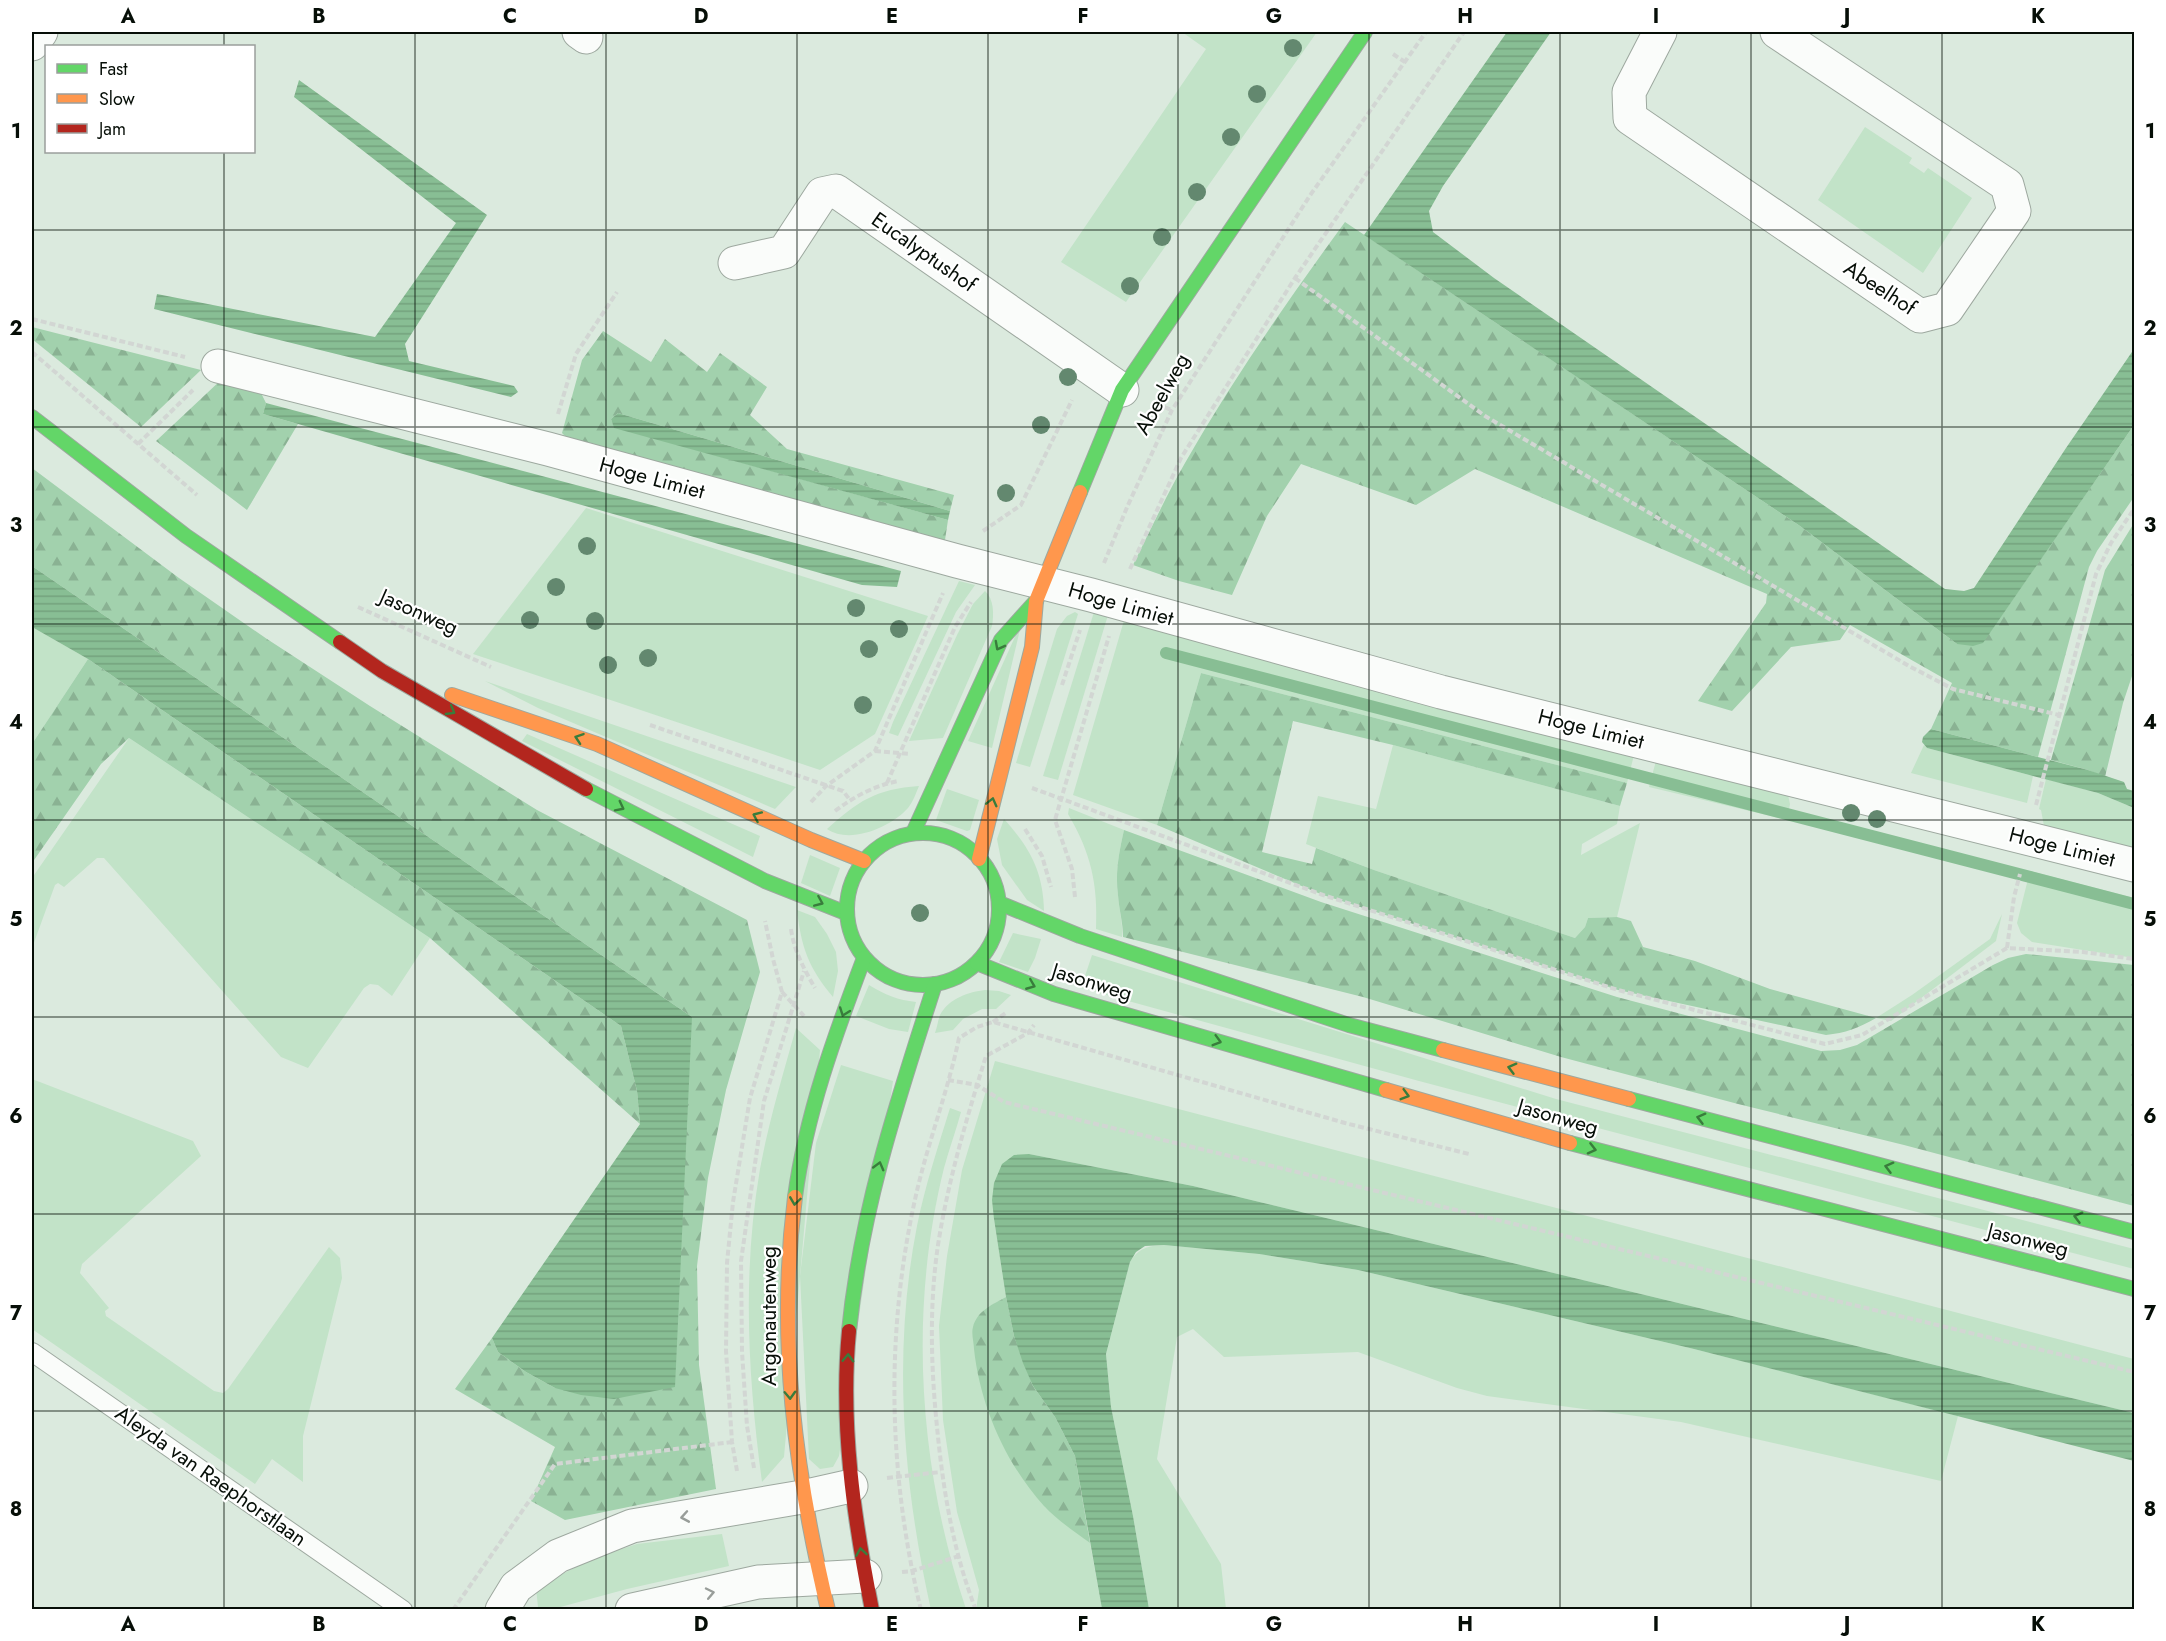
<svg xmlns="http://www.w3.org/2000/svg" width="2166" height="1641" font-family="Jost,sans-serif">
  <style>
    .green { fill: #c2e3c8 }
    .forest { fill: url(#forest-firs) }
    .water { fill: url(#water-rules) }
    .lines { fill: none; stroke-linecap: round; stroke-linejoin: round }
    .stream { stroke: #88be94; stroke-width: 12 }
    .lane-casing { stroke: #9da89f; stroke-width: 20 }
    .street-casing { stroke: #9da89f; stroke-width: 35 }
    .fast-casing { stroke: #9da89f; stroke-width: 16 }
    .slow-casing { stroke: #9da89f; stroke-width: 16 }
    .jam-casing { stroke: #9da89f; stroke-width: 16 }
    .path { stroke: #d2d6d3; stroke-width: 4; stroke-dasharray: 6 3; stroke-linecap: butt }
    .lane { stroke: #fafcfa; stroke-width: 18 }
    .street { stroke: #fafcfa; stroke-width: 33 }
    .fast { stroke: #63d668; stroke-width: 14 }
    .slow { stroke: #ff974d; stroke-width: 14 }
    .jam { stroke: #b3261e; stroke-width: 14 }
    .tree { fill: #63886f }
    .oneway { stroke: #397c3c }
    .oneway2 { stroke: #989d99 }
    .grid { fill: none; stroke: #060e07; stroke-width: 1.5; stroke-opacity: 0.55 }
    .labels { text-anchor: middle; dominant-baseline: central; stroke-width: 4.5; stroke-linejoin: round; paint-order: stroke }
    .street-label { font-size: 21px; fill: #060e07; stroke: #fff }
    .neatline { fill: none; stroke: #060e07; stroke-width: 2 }
    .grid-label { font-size: 20px; text-anchor: middle; font-weight: bold; fill: #060e07 }
  </style>
  <defs>
    <pattern id="forest-firs" width="22" height="20" patternUnits="userSpaceOnUse" patternTransform="scale(1.5)"><rect width="22" height="20" fill="#a2d1ad"/><path d="M5 1l3.5 6h-7zM16 11l3.5 6h-7z" fill="#8ab293"/></pattern>
    <pattern id="water-rules" width="6" height="5" patternUnits="userSpaceOnUse" patternTransform="scale(1.5)"><rect width="6" height="5" fill="#88be94"/><path d="M0 2.5h6" fill="none" stroke="#74a27e"/></pattern>
  </defs>
  <rect width="100%" height="100%" fill="#dbeade"/>
  <g class="green">
    <polygon points="1182,32 1317,32 1126,302 1061,262 1206,49"/>
    <polygon points="1865,127 1912,158 1909,163 1924,173 1928,168 1972,198 1923,273 1818,200"/>
    <polygon points="586,508 928,616 875,734 820,770 473,654"/>
    <polygon points="959,581 975,585 956,612 898,736 889,733 893,722"/>
    <path d="M985 591C994 599 994 614 992 626L943 738 909 741 957 635 973 604Z"/>
    <polygon points="1075,612 1078,614 1030,767 1016,763 1057,629 1067,616"/>
    <polygon points="1094,612 1108,615 1058,780 1043,776"/>
    <polygon points="1125,617 1635,751 1627,783 1201,673 1157,825 1073,795"/>
    <polygon points="1022,621 992,748 968,741"/>
    <polygon points="32,627 88,659 32,744"/>
    <polygon points="485,681 796,787 775,809 538,708"/>
    <polygon points="527,734 760,836 753,857 522,741"/>
    <polygon points="129,738 430,938 392,996 378,985 370,984 364,988 308,1068 281,1057 104,858 97,858 64,887 58,883 55,885 32,948 32,878"/>
    <polygon points="1393,745 1620,806 1617,824 1582,844 1581,855 1640,823 1617,917 1588,918 1585,927 1575,938 1374,870 1306,844 1318,796 1376,809"/>
    <polygon points="1924,745 1927,748 2033,776 2027,803 1911,773"/>
    <polygon points="1657,757 1788,795 1790,804 1787,820 1649,787"/>
    <polygon points="2046,779 2098,793 2134,808 2134,849 2044,826 2041,810 2039,809"/>
    <path d="M919 786C916 793 913 802 908 808 891 827 850 845 827 829 858 801 876 789 919 786Z"/>
    <polygon points="947,789 979,800 970,830 967,831 936,820"/>
    <path d="M1069 808 1124 830C1119 852 1115 873 1118 895 1119 910 1123 922 1122 937L1096 929C1098 884 1091 853 1068 814Z"/>
    <path d="M1004 819C1030 848 1043 871 1044 911L1027 900 1002 865 997 839Z"/>
    <polygon points="810,855 840,868 830,896 801,883"/>
    <polygon points="2030,871 2134,898 2134,958 2032,942 2021,933 2017,923"/>
    <path d="M797 910 815 917 827 934 836 952 838 971 833 997C809 969 801 947 797 910Z"/>
    <polygon points="2002,914 1996,941 1891,1021 1876,1018 1912,995 1990,939"/>
    <polygon points="1013,933 1041,939 1035,958 1028,972 999,962"/>
    <polygon points="1092,955 1556,1099 2134,1249 2134,1269 1419,1081 1081,988"/>
    <path d="M869 985C885 995 898 1000 916 1002L908 1032 889 1029 856 1016Z"/>
    <path d="M985 990 999 991 1011 995 996 1009H982L963 1019 953 1030 935 1033C937 1028 938 1020 940 1015 949 998 969 992 985 990Z"/>
    <path d="M796 1028 820 1050 784 1457 762 1482C748 1378 742 1273 760 1169 769 1121 783 1074 796 1028Z"/>
    <polygon points="995,1061 2134,1359 2134,1413 1193,1186 1029,1154 994,1219 1006,1297 988,1307 1045,1507 1090,1543 1102,1609 976,1610 979,1590 957,1512 943,1420 939,1326 947,1256 962,1170"/>
    <polygon points="841,1065 893,1081 839,1456 833,1467 820,1469 809,1459 800,1276 816,1143"/>
    <polygon points="32,1079 193,1141 201,1156 82,1264 80,1273 109,1308 105,1311 106,1316 214,1391 223,1393 228,1389 329,1247 340,1258 342,1278 303,1436 303,1482 272,1459 255,1484 32,1329"/>
    <path d="M950 1108 961 1112C956 1131 949 1149 944 1168 908 1313 919 1469 966 1609L931 1610C903 1484 892 1353 917 1226 925 1186 938 1147 950 1108Z"/>
    <path d="M1164 1245 1259 1254 1358 1270 1694 1349 1958 1416 1941 1481 1681 1422 1487 1396 1457 1388 1358 1352 1224 1357 1193 1329 1177 1337 1157 1459 1221 1564 1226 1609H1149L1133 1516 1111 1407 1106 1354 1130 1262C1139 1248 1147 1246 1164 1245Z"/>
    <polygon points="722,1534 729,1566 627,1589 553,1609 538,1607 536,1588 591,1559 637,1544"/>
  </g>
  <g class="forest">
    <path d="M1345 222 1800 526 1957 644 1983 642 2134 425V497L2097 551 2089 567 2038 757 1931 729 1952 683 1850 625 1840 640 1791 647 1732 711 1698 701 1766 603 1767 594 1475 469 1416 505 1301 464 1267 516 1232 595 1179 581 1133 565C1150 531 1166 496 1185 463 1233 379 1288 300 1345 222Z"/>
    <polygon points="32,327 201,370 141,427 32,339"/>
    <polygon points="603,331 651,362 665,339 707,372 720,353 767,387 750,415 787,449 954,495 950,511 618,413 611,419 614,427 948,520 945,540 601,452 568,439 562,433 582,360"/>
    <polygon points="222,379 259,389 266,403 263,414 298,424 247,510 156,441"/>
    <polygon points="32,468 179,578 267,639 370,706 537,810 747,920 760,972 726,1090 708,1178 697,1266 699,1365 716,1489 565,1520 531,1501 555,1447 455,1389 492,1338 498,1352 526,1372 555,1388 692,1017 32,566"/>
    <polygon points="2134,523 2134,670 2123,703 2105,777 2088,770 2051,760 2105,570"/>
    <polygon points="88,659 621,1026 637,1091 640,1124 430,938 129,738 101,764 32,863 32,744"/>
    <path d="M1201 673 1627 783 1620 806 1393 745 1293 721 1262 852 1312 864 1316 848 1374 870 1575 938 1585 927 1588 918 1617 917 1631 921 1643 947 1695 961 1770 989 1876 1018C1859 1028 1845 1033 1826 1035L1618 990 1323 895 1157 825Z"/>
    <path d="M1124 830 1321 902 1617 997 1821 1051 1840 1050 1857 1045 1993 965 2008 958 2026 954 2134 965V1206L1904 1145 1738 1104 1561 1057 1363 997 1123 937C1123 922 1119 910 1118 895 1115 873 1119 852 1124 830Z"/>
    <path d="M1006 1297 1014 1336 1033 1386 1055 1417 1075 1456 1090 1543C1075 1532 1057 1520 1044 1506 1006 1464 980 1406 974 1349 974 1343 971 1333 973 1327 977 1311 993 1304 1006 1297Z"/>
  </g>
  <g class="water">
    <polygon points="1507,32 1551,32 1443,186 1429,211 1433,232 1494,278 1945,589 1964,591 1974,588 2066,448 2134,349 2134,425 1983,643 1973,646 1957,644 1800,526 1364,235"/>
    <polygon points="299,80 487,215 405,344 409,361 514,386 518,392 511,397 154,309 157,294 375,337 456,223 294,97"/>
    <polygon points="266,403 901,571 897,587 862,585 263,414"/>
    <polygon points="618,413 950,511 948,520 614,428 611,419"/>
    <polygon points="32,566 692,1017 675,1387 614,1399 581,1395 555,1388 526,1372 498,1352 492,1338 640,1124 637,1091 621,1026 88,659 32,627"/>
    <polygon points="1931,729 2088,770 2124,782 2127,789 2134,791 2134,808 2098,793 1927,748 1922,742 1923,737"/>
    <polygon points="1029,1154 1193,1186 2134,1413 2134,1461 1694,1349 1358,1270 1259,1254 1164,1245 1145,1246 1136,1252 1130,1262 1106,1354 1111,1407 1133,1516 1149,1609 1102,1609 1075,1456 1055,1417 1033,1386 1023,1363 1014,1336 1006,1297 994,1219 992,1200 994,1183 1002,1164 1014,1155"/>
  </g>
  <g class="lines">
    <polyline class="stream" points="1166,653 2134,904"/>
    <g class="lane-casing">
      <polyline id="lane" points="32,1352 403,1610"/>
    </g>
    <g class="street-casing">
      <g id="street">
        <polyline points="579,32 586,37"/>
        <polyline points="1660,32 1629,92 1630,118 1920,316 1947,309 2014,211 2007,185 1777,32"/>
        <polyline points="32,44 41,32"/>
        <polyline points="735,263 784,252 822,194 836,191 1122,390"/>
        <polyline points="218,366 548,449 957,561 1091,595 1441,692 2134,865"/>
        <polyline points="502,1610 516,1587 558,1556 632,1526 802,1497 851,1486"/>
        <polyline points="632,1610 758,1582 865,1576"/>
      </g>
    </g>
    <g class="fast-casing">
      <g id="fast">
        <polyline points="32,417 186,536 340,642"/>
        <polyline points="1080,492 1122,390 1365,32"/>
        <polyline points="586,789 765,881 846,913"/>
        <polyline points="913,833 1001,640 1036,601"/>
        <circle cx="923" cy="909" r="76"/>
        <polyline points="999,903 1080,936 1349,1025 1443,1050"/>
        <polyline points="977,963 1054,994 1386,1090"/>
        <polyline points="1629,1099 2134,1232"/>
        <polyline points="1570,1143 2134,1289"/>
        <path d="M795 1197C806 1114 835 1035 864 958"/>
        <path d="M849 1331C861 1209 898 1099 935 984"/>
      </g>
    </g>
    <g class="slow-casing">
      <g id="slow">
        <polyline points="452,695 597,744 811,840 864,861"/>
        <polyline points="979,859 1032,647 1036,601 1080,492"/>
        <polyline points="1443,1050 1629,1099"/>
        <polyline points="1386,1090 1570,1143"/>
        <path d="M795 1197C777 1339 795 1472 828 1610"/>
      </g>
    </g>
    <g class="jam-casing">
      <g id="jam">
        <polyline points="340,642 382,671 586,789"/>
        <path d="M849 1331C840 1424 854 1519 872 1610"/>
      </g>
    </g>
    <g class="path">
      <polyline points="1393,54 1405,62"/>
      <polyline points="1295,278 1485,416 1909,666 1953,689 2059,715"/>
      <polyline points="32,319 185,357"/>
      <polyline points="32,352 197,495"/>
      <polyline points="1156,404 1172,410"/>
      <polyline points="558,414 576,354 617,292"/>
      <polyline points="138,444 193,390"/>
      <polyline points="983,531 1021,505 1072,400"/>
      <polyline points="1104,563 1128,505 1172,410 1311,194 1426,32"/>
      <polyline points="1130,569 1181,458 1295,278 1464,32"/>
      <polyline points="358,607 491,667"/>
      <polyline points="1062,685 1080,630"/>
      <polyline points="650,725 843,791 850,800"/>
      <polyline points="875,751 910,754"/>
      <polyline points="887,783 955,627 971,602"/>
      <polyline points="1032,788 1323,895 1618,990 1825,1044 1862,1035 2007,948 2083,952 2134,959"/>
      <polyline points="811,802 826,786 875,751 943,593"/>
      <polyline points="2036,805 2096,574 2111,543 2134,509"/>
      <path d="M835 811C855 796 874 786 898 781"/>
      <polyline points="1025,829 1042,856 1051,887"/>
      <polyline points="1075,897 1072,869 1055,820 1109,636"/>
      <path d="M791 929C794 951 804 969 815 988"/>
      <polyline points="2007,948 2014,897 2020,874"/>
      <polyline points="782,992 804,1016"/>
      <polyline points="993,1022 1007,1012"/>
      <polyline points="948,1080 977,1085 1004,1102 2134,1372"/>
      <polyline points="754,1468 747,1426 742,1352 741,1261 764,1101 804,971"/>
      <polyline points="737,1471 732,1442 726,1351 727,1263 733,1202 750,1098 782,992 773,959 765,921"/>
      <polyline points="887,1478 941,1472"/>
      <polyline points="902,1572 912,1571 959,1556"/>
      <polyline points="453,1610 555,1464 732,1442"/>
      <path d="M921 1610C888 1474 885 1332 916 1195 928 1142 948 1091 959 1038L977 1027 993 1022 1345 1123 1469 1154"/>
      <path d="M976 1610C953 1552 943 1489 937 1427 931 1367 929 1306 938 1245 948 1181 967 1117 986 1056L1028 1033 1034 1025"/>
    </g>
    <use href="#lane" class="lane"/>
    <use href="#street" class="street"/>
    <use href="#fast" class="fast"/>
    <use href="#slow" class="slow"/>
    <use href="#jam" class="jam"/>
  </g>
  <g class="tree">
    <circle cx="1293" cy="48" r="9"/>
    <circle cx="1257" cy="94" r="9"/>
    <circle cx="1231" cy="137" r="9"/>
    <circle cx="1197" cy="192" r="9"/>
    <circle cx="1162" cy="237" r="9"/>
    <circle cx="1130" cy="286" r="9"/>
    <circle cx="1068" cy="377" r="9"/>
    <circle cx="1041" cy="425" r="9"/>
    <circle cx="1006" cy="493" r="9"/>
    <circle cx="587" cy="546" r="9"/>
    <circle cx="556" cy="587" r="9"/>
    <circle cx="856" cy="608" r="9"/>
    <circle cx="530" cy="620" r="9"/>
    <circle cx="595" cy="621" r="9"/>
    <circle cx="899" cy="629" r="9"/>
    <circle cx="869" cy="649" r="9"/>
    <circle cx="648" cy="658" r="9"/>
    <circle cx="608" cy="665" r="9"/>
    <circle cx="863" cy="705" r="9"/>
    <circle cx="1851" cy="813" r="9"/>
    <circle cx="1877" cy="819" r="9"/>
    <circle cx="920" cy="913" r="9"/>
  </g>
  <defs><path id="oneway-chevron" d="M-2-3.5L2.5 0L-2 3.5" fill="none" stroke-width="1.6" stroke-linecap="round" stroke-linejoin="round" transform="scale(1.5)"/></defs>
  <g class="oneway">
    <use href="#oneway-chevron" transform="translate(999 646) rotate(118)"/>
    <use href="#oneway-chevron" transform="translate(451 711) rotate(30)"/>
    <use href="#oneway-chevron" transform="translate(579 738) rotate(-161)"/>
    <use href="#oneway-chevron" transform="translate(992 802) rotate(-76)"/>
    <use href="#oneway-chevron" transform="translate(620 807) rotate(27)"/>
    <use href="#oneway-chevron" transform="translate(757 816) rotate(-156)"/>
    <use href="#oneway-chevron" transform="translate(819 902) rotate(23)"/>
    <use href="#oneway-chevron" transform="translate(1031 985) rotate(22)"/>
    <use href="#oneway-chevron" transform="translate(844 1012) rotate(110)"/>
    <use href="#oneway-chevron" transform="translate(1217 1041) rotate(16)"/>
    <use href="#oneway-chevron" transform="translate(1512 1068) rotate(-165)"/>
    <use href="#oneway-chevron" transform="translate(1405 1095) rotate(16)"/>
    <use href="#oneway-chevron" transform="translate(1701 1118) rotate(-165)"/>
    <use href="#oneway-chevron" transform="translate(1592 1149) rotate(14)"/>
    <use href="#oneway-chevron" transform="translate(879 1166) rotate(-75)"/>
    <use href="#oneway-chevron" transform="translate(1889 1167) rotate(-165)"/>
    <use href="#oneway-chevron" transform="translate(795 1201) rotate(98)"/>
    <use href="#oneway-chevron" transform="translate(2078 1217) rotate(-165)"/>
    <use href="#oneway-chevron" transform="translate(848 1358) rotate(-88)"/>
    <use href="#oneway-chevron" transform="translate(790 1395) rotate(88)"/>
    <use href="#oneway-chevron" transform="translate(861 1552) rotate(-99)"/>
  </g>
  <g class="oneway2">
    <use href="#oneway-chevron" transform="translate(685 1517) rotate(170)"/>
    <use href="#oneway-chevron" transform="translate(710 1593) rotate(-12)"/>
  </g>
  <path class="grid" d="M224 32V46M415 32V1610M606 32V1610M797 32V1610M988 32V1610M1178 32V1610M1369 32V1610M1560 32V1610M1751 32V1610M1942 32V1610M224 152V1610M32 230H2134M32 427H2134M32 624H2134M32 820H2134M32 1017H2134M32 1214H2134M32 1411H2134"/>
  <g class="labels">
    <g class="street-label">
      <text transform="translate(924 252) rotate(35)">Eucalyptushof</text>
      <text transform="translate(1880 288) rotate(33)">Abeelhof</text>
      <text transform="translate(1162 394) rotate(-61)">Abeelweg</text>
      <text transform="translate(652 478) rotate(15)">Hoge Limiet</text>
      <text transform="translate(1121 604) rotate(16)">Hoge Limiet</text>
      <text transform="translate(419 612) rotate(24)">Jasonweg</text>
      <text transform="translate(1591 729) rotate(14)">Hoge Limiet</text>
      <text transform="translate(2062 847) rotate(14)">Hoge Limiet</text>
      <text transform="translate(1092 982) rotate(17)">Jasonweg</text>
      <text transform="translate(1558 1117) rotate(16)">Jasonweg</text>
      <text transform="translate(2028 1240) rotate(14)">Jasonweg</text>
      <text transform="translate(769 1316) rotate(-90)">Argonautenweg</text>
      <text transform="translate(211 1476) rotate(35)">Aleyda van Raephorstlaan</text>
    </g>
  </g>
  <rect width="2166" height="1641" fill="none" stroke="#ffffff" stroke-width="66"/>
  <rect x="45" y="45" width="210" height="108" fill="#ffffff" stroke="#9b9f9c" stroke-width="1.5"/>
  <rect x="57" y="64" width="30" height="9" fill="#63d668" stroke="#9b9f9c" stroke-width="1.5"/>
  <text x="99" y="75" font-size="18" fill="#060e07">Fast</text>
  <rect x="57" y="94" width="30" height="9" fill="#ff974d" stroke="#9b9f9c" stroke-width="1.5"/>
  <text x="99" y="105" font-size="18" fill="#060e07">Slow</text>
  <rect x="57" y="124" width="30" height="9" fill="#b3261e" stroke="#9b9f9c" stroke-width="1.5"/>
  <text x="99" y="135" font-size="18" fill="#060e07">Jam</text>
  <rect x="33" y="33" width="2100" height="1575" class="neatline"/>
  <g class="grid-label">
    <text x="128" y="23">A</text>
    <text x="319" y="23">B</text>
    <text x="510" y="23">C</text>
    <text x="701" y="23">D</text>
    <text x="892" y="23">E</text>
    <text x="1083" y="23">F</text>
    <text x="1274" y="23">G</text>
    <text x="1465" y="23">H</text>
    <text x="1656" y="23">I</text>
    <text x="1847" y="23">J</text>
    <text x="2038" y="23">K</text>
    <text x="16" y="138">1</text>
    <text x="2150" y="138">1</text>
    <text x="16" y="335">2</text>
    <text x="2150" y="335">2</text>
    <text x="16" y="532">3</text>
    <text x="2150" y="532">3</text>
    <text x="16" y="729">4</text>
    <text x="2150" y="729">4</text>
    <text x="16" y="926">5</text>
    <text x="2150" y="926">5</text>
    <text x="16" y="1123">6</text>
    <text x="2150" y="1123">6</text>
    <text x="16" y="1320">7</text>
    <text x="2150" y="1320">7</text>
    <text x="16" y="1516">8</text>
    <text x="2150" y="1516">8</text>
    <text x="128" y="1631">A</text>
    <text x="319" y="1631">B</text>
    <text x="510" y="1631">C</text>
    <text x="701" y="1631">D</text>
    <text x="892" y="1631">E</text>
    <text x="1083" y="1631">F</text>
    <text x="1274" y="1631">G</text>
    <text x="1465" y="1631">H</text>
    <text x="1656" y="1631">I</text>
    <text x="1847" y="1631">J</text>
    <text x="2038" y="1631">K</text>
  </g>
</svg>
